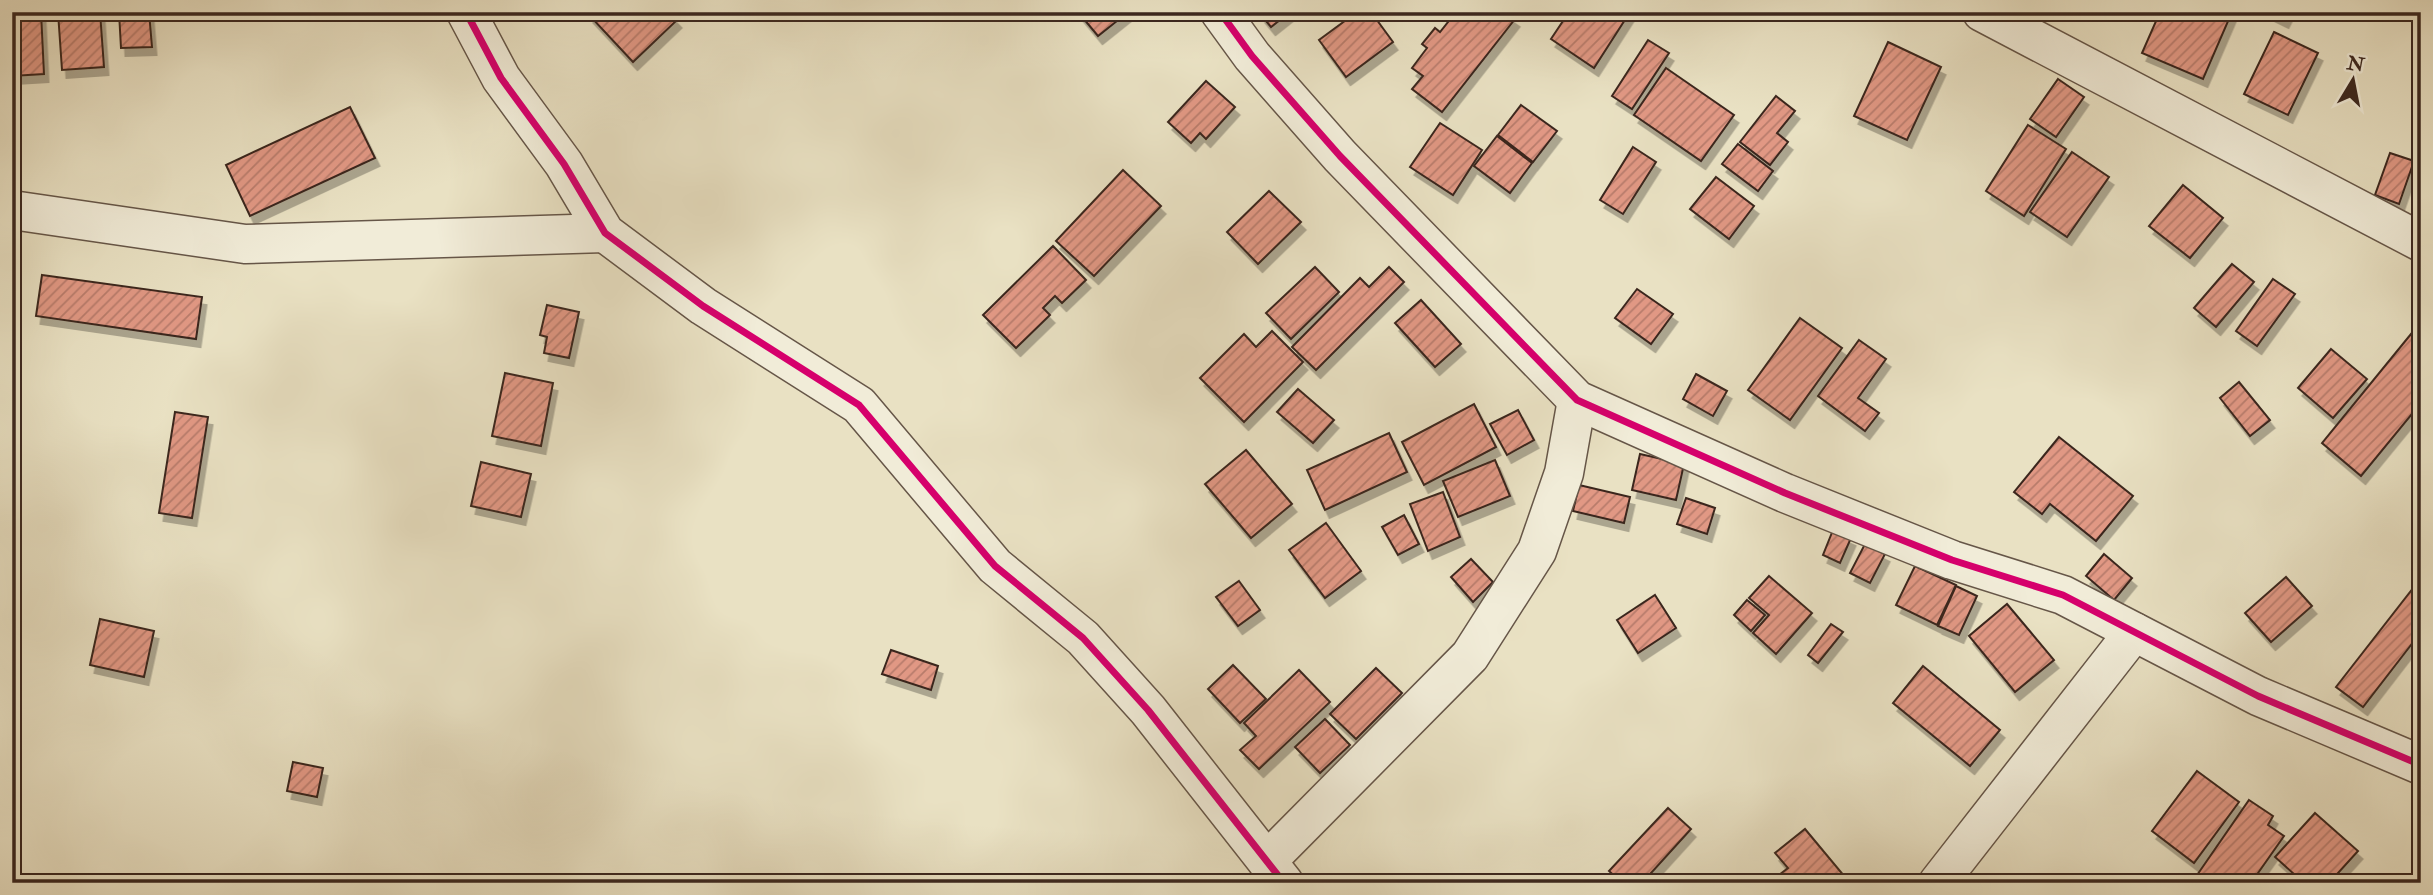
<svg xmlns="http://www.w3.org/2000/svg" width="2433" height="895" font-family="'IM FELL Double Pica',serif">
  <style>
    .building { fill: url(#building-hatch); stroke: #3b271f; stroke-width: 2; filter: url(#shadow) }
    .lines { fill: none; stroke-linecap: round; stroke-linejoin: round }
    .minor-casing { stroke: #665648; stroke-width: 41 }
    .minor { stroke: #f1ecd8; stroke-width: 38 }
    .cycleway-casing { stroke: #f1ecd8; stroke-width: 11 }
    .cycleway { stroke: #d6006c; stroke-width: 7 }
  </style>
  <defs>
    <pattern id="building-hatch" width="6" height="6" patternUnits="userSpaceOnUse" patternTransform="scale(1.75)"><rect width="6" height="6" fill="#e19884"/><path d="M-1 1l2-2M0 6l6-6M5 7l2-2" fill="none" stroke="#b87c6b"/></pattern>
    <filter id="shadow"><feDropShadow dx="4.5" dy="8" stdDeviation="0" flood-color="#0004"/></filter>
  </defs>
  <rect width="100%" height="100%" fill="#e9e1c3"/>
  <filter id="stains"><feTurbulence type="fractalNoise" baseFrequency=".00286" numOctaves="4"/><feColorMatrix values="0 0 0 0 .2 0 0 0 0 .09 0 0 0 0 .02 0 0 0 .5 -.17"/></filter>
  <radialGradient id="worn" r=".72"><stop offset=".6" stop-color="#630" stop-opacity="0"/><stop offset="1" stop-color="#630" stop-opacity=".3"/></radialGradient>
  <g class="building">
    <polygon points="12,12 41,12 44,74 12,76"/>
    <polygon points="58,12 100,12 104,67 62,70"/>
    <polygon points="119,12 149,12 152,47 121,48"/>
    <polygon points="591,12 669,12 677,20 633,62 589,15"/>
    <polygon points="1078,12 1126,12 1127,13 1098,36"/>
    <polygon points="1265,12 1290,12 1271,27 1261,15"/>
    <polygon points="1357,12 1371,12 1393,42 1346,77 1319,40"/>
    <polygon points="1456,12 1505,12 1515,19 1442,112 1412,89 1423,76 1412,68 1427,48 1422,44 1435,28 1440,32"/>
    <polygon points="1569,12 1630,12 1594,68 1551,39"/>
    <polygon points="2160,12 2232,12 2203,79 2142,53"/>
    <polygon points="2268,12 2288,12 2284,20"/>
    <polygon points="2274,32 2318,53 2288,115 2244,94"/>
    <polygon points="1648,40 1669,53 1632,109 1612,96"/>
    <polygon points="1888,42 1941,67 1907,140 1854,116"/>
    <polygon points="1666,68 1734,115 1701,161 1634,115"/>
    <polygon points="2058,79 2084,97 2056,137 2030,119"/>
    <polygon points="1206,81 1235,107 1206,139 1200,133 1191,143 1168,122"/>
    <polygon points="1776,96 1795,111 1777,133 1788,142 1770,165 1740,142"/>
    <polygon points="1521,105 1557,131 1533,162 1498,135"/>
    <polygon points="350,107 375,158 250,216 226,165"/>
    <polygon points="1440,123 1482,150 1453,195 1410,167"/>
    <polygon points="2028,125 2066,149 2024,216 1986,191"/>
    <polygon points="1497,136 1532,163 1510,193 1474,166"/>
    <polygon points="1738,144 1773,171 1758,191 1722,164"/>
    <polygon points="1633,147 1656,162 1623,214 1600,200"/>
    <polygon points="2072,152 2109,177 2067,237 2030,212"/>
    <polygon points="2390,153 2414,161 2399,204 2375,195"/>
    <polygon points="1123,170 1161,206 1094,276 1056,241"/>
    <polygon points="1716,177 1754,206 1729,239 1690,209"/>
    <polygon points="2183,185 2223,218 2190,258 2149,226"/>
    <polygon points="1269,191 1301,222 1258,264 1227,232"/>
    <polygon points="1053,246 1086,280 1062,303 1055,296 1043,308 1050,315 1016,348 983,315"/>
    <polygon points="2232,264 2254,282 2216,327 2194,308"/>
    <polygon points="1315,267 1339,292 1291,339 1266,313"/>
    <polygon points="1389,267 1404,282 1316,370 1292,347 1360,278 1369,287"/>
    <polygon points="42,275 202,297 196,339 36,316"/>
    <polygon points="2273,279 2295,294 2257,346 2236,331"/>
    <polygon points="1637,289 1673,314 1651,344 1615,318"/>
    <polygon points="1421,300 1461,344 1435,367 1395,323"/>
    <polygon points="547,305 579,312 569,358 544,353 547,337 540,335"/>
    <polygon points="1800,318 1842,348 1790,420 1748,390"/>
    <polygon points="1272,331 1303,362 1244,422 1200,378 1244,334 1256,347"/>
    <polygon points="2411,334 2421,342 2421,403 2361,476 2322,443"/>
    <polygon points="1859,340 1886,359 1858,398 1879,413 1865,431 1818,396"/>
    <polygon points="2331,349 2367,379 2333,418 2298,388"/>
    <polygon points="505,373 553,383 541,446 492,436"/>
    <polygon points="1696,374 1727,391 1713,416 1683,399"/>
    <polygon points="2239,382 2270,420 2250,436 2220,398"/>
    <polygon points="1298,389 1334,420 1313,443 1277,412"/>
    <polygon points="1474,404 1496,447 1424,485 1402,442"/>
    <polygon points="1518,410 1534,440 1507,455 1490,424"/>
    <polygon points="175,412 208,417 192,518 159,513"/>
    <polygon points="1389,433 1407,472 1325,510 1307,470"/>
    <polygon points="2059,437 2133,496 2096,541 2050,504 2042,514 2014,492"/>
    <polygon points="1246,450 1292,504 1251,538 1205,484"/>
    <polygon points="1640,454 1684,464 1676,500 1632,490"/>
    <polygon points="1495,460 1510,496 1458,517 1443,481"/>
    <polygon points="481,462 531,474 521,517 471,506"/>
    <polygon points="1579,485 1630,497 1624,523 1573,511"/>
    <polygon points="1443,492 1460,537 1428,551 1410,504"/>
    <polygon points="1686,498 1715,508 1707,534 1677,524"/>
    <polygon points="1404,515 1419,544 1398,555 1382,527"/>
    <polygon points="1326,523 1361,571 1325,598 1289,550"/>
    <polygon points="1833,530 1851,538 1840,563 1823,555"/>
    <polygon points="1865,544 1885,554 1870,583 1850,573"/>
    <polygon points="2104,554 2132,578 2114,600 2086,576"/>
    <polygon points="1471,559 1493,582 1473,602 1451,577"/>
    <polygon points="1915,566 1956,585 1937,625 1896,605"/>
    <polygon points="1769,576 1812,613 1776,654 1753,633 1769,615 1749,598"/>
    <polygon points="2286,577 2312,606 2271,642 2245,613"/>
    <polygon points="2421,578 2421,632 2363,707 2336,687"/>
    <polygon points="1239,581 1260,610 1238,626 1216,597"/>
    <polygon points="1956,586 1977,596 1959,635 1938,626"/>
    <polygon points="1655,595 1676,628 1638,653 1617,620"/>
    <polygon points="1747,600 1765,615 1751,631 1734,615"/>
    <polygon points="2007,604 2054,660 2015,692 1969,636"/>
    <polygon points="100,619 154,631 144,677 90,665"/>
    <polygon points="1831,624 1843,632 1818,663 1808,655"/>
    <polygon points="891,650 938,666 931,690 882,674"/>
    <polygon points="1233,665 1266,699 1240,723 1208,689"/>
    <polygon points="1923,666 2000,730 1970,766 1893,703"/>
    <polygon points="1376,668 1402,693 1356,739 1330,714"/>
    <polygon points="1299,670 1330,702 1259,769 1240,750 1256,736 1244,723"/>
    <polygon points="1325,719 1350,745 1320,773 1295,747"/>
    <polygon points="293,762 323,768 317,797 287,791"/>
    <polygon points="2197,771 2239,802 2194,863 2152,831"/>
    <polygon points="2249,800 2273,816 2268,825 2284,836 2251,883 2201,883 2195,878"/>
    <polygon points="1668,808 1691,829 1642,883 1622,883 1609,871"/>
    <polygon points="2315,813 2358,851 2329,883 2304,883 2275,857"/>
    <polygon points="1805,829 1850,883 1780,883 1775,878 1788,868 1775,853"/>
  </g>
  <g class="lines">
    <g class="minor-casing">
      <g id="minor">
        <polyline points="466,12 501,78 564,164 605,233 703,306 859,405 995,566 1083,638 1148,710 1284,883"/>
        <polyline points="1220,12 1252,56 1340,156 1577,400 1785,493 1952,560 2063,595 2258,696 2421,765"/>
        <polyline points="1982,12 2421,242"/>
        <polyline points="12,210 245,244 605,233"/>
        <polyline points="1267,861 1470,656 1537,551 1564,473 1577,400"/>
        <polyline points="1938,883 2134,632"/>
      </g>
    </g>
    <use href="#minor" class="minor"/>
    <g class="cycleway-casing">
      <g id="cycleway">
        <polyline points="466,12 501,78 564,164 605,233 703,306 859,405 995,566 1083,638 1148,710 1284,883"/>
        <polyline points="1220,12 1252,56 1340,156 1577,400 1785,493 1952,560 2063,595 2258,696 2421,765"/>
      </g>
    </g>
    <use href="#cycleway" class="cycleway"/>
  </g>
  <rect width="2433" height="895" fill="none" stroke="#e9e1c3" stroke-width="42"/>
  <rect x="14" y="14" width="2405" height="867" fill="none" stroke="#3b271f" stroke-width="3.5"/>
  <rect x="21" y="21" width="2391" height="853" fill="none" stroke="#3b271f" stroke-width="2"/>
  <g transform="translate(2353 80) rotate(10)" stroke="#f1ecd8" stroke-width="5" paint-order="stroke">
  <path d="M0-5L12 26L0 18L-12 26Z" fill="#3b271f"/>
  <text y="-10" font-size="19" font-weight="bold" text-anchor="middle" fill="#3b271f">N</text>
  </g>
  <rect width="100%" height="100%" filter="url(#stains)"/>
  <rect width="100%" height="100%" fill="url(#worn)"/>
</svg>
